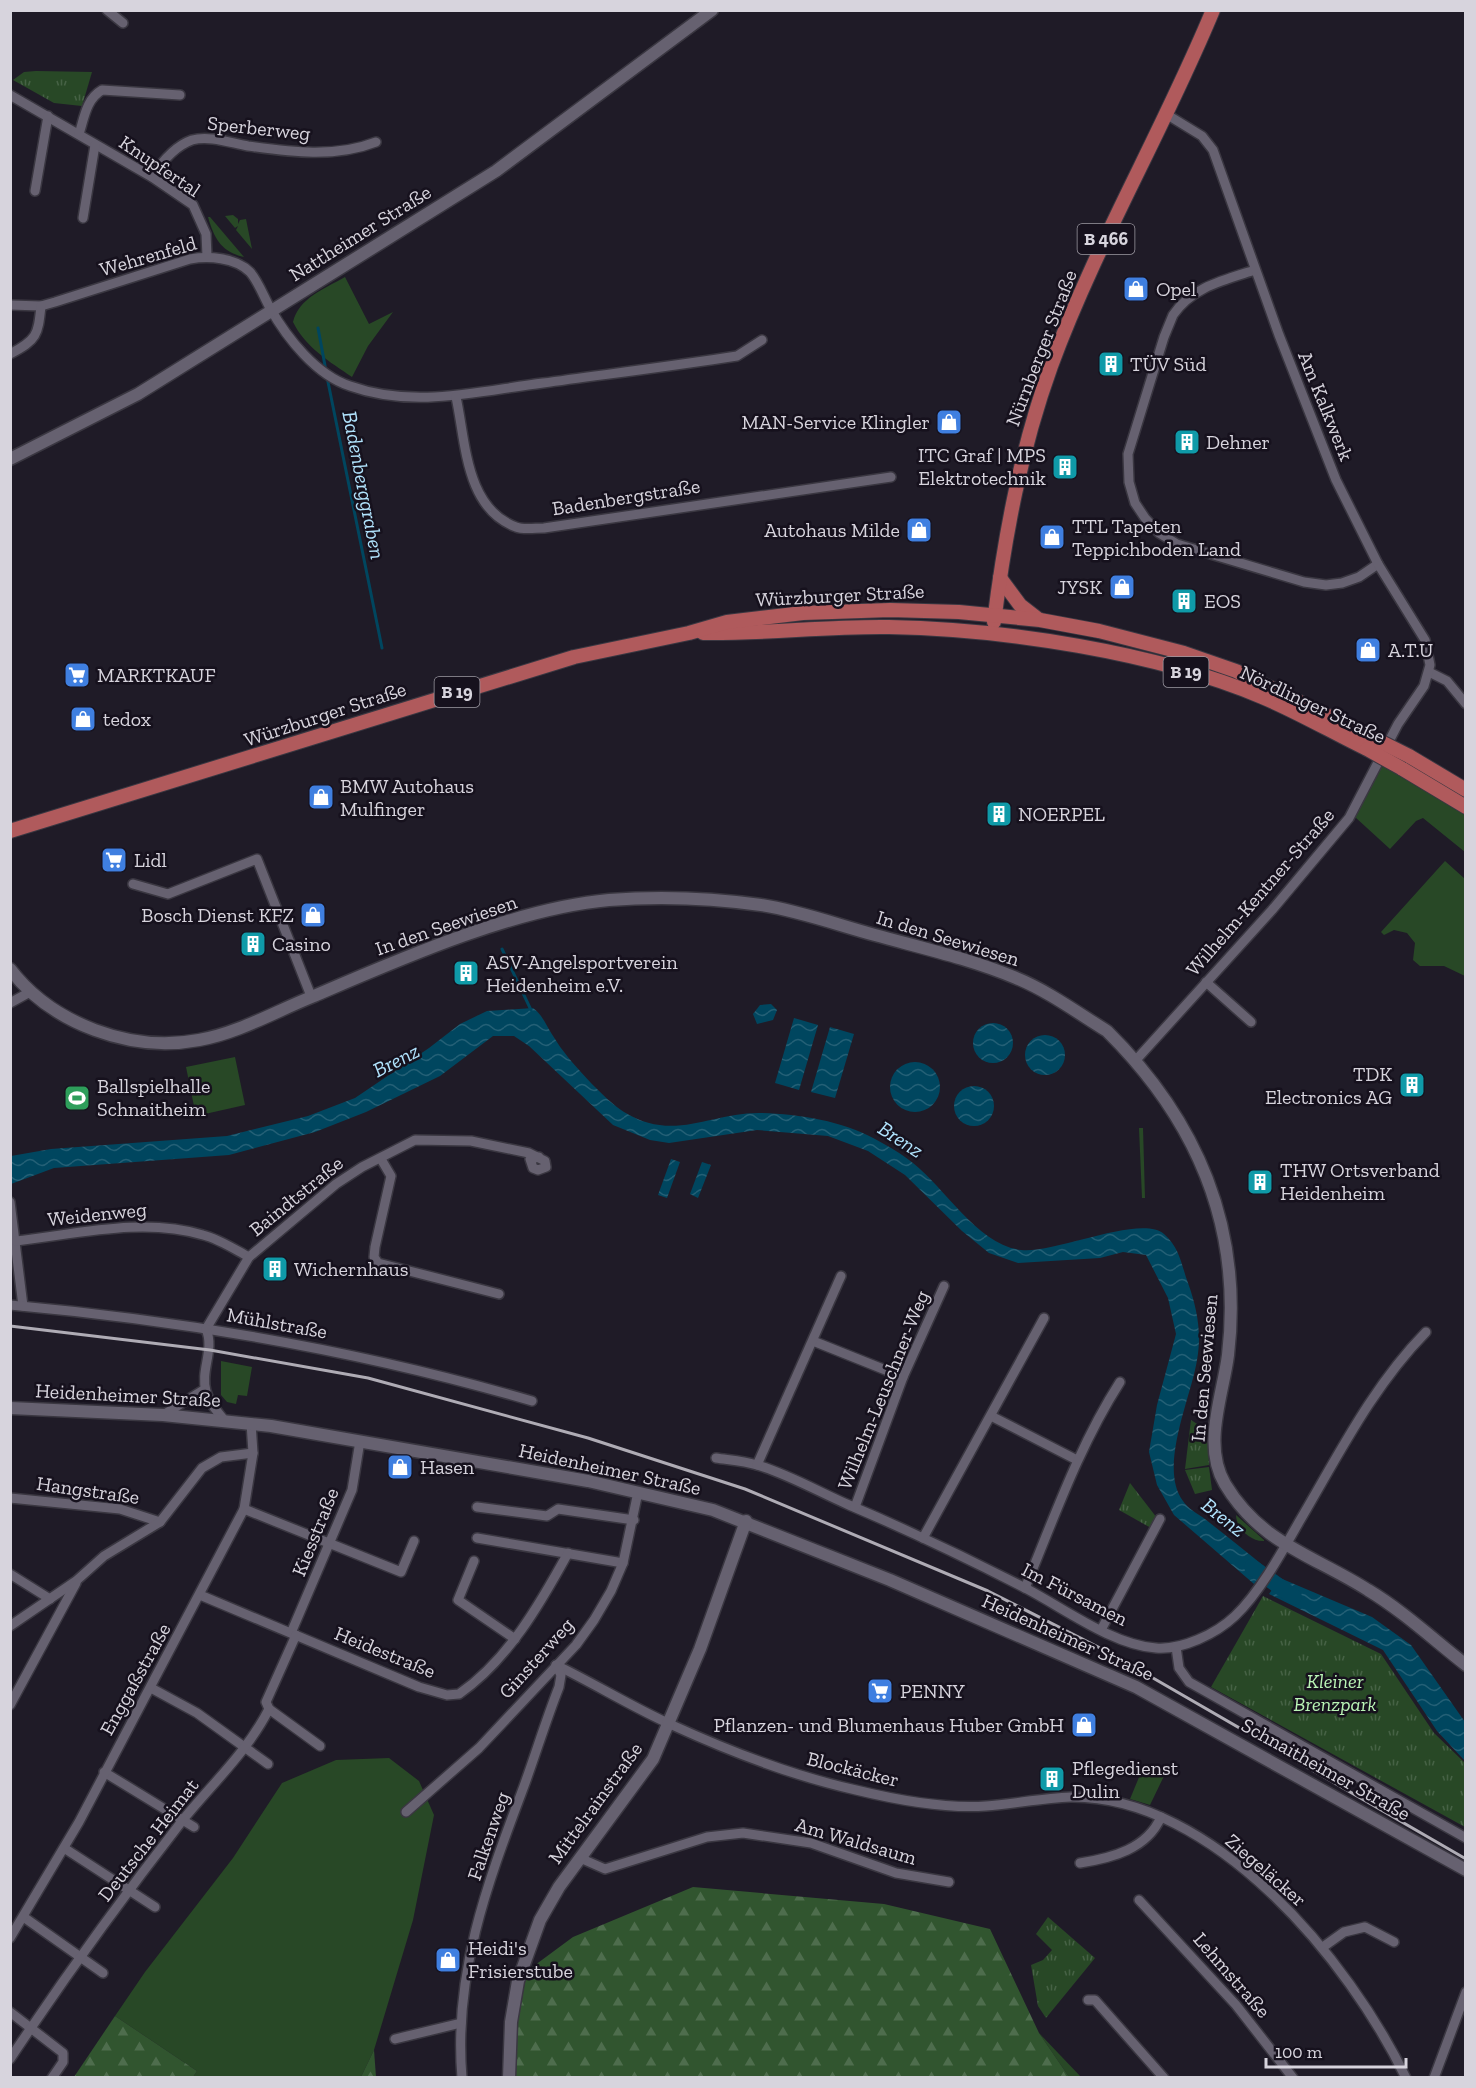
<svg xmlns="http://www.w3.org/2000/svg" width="1476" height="2088" font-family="'Zilla Slab',serif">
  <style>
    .grass { fill: #284826 }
    .forest { fill: url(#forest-firs) }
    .park { fill: url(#park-tufts) }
    .water { fill: url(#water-waves) }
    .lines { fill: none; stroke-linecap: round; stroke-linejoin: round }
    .stream { stroke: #00465f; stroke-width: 3 }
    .river { stroke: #00465f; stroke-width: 16 }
    .street-casing { stroke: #3a3741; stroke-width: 12 }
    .secondary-casing { stroke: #3a3741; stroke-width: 15 }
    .primary-casing { stroke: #3a3741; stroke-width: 16 }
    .street { stroke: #666170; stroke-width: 9 }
    .secondary { stroke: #666170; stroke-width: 12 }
    .primary { stroke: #b05a5c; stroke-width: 14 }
    .rail { stroke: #afacb5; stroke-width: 3 }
    .primary-bridge-casing { stroke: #3a3741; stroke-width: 16; stroke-linecap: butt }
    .primary-bridge { stroke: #b05a5c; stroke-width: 14 }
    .labels { text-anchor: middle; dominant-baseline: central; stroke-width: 5; stroke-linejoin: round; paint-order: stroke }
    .shield { fill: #16111d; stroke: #9d9aa3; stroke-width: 1.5 }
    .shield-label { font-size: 18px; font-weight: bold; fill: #d7d4dd }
    .street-label { font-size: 20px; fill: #d7d4dd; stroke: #16111d }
    .poi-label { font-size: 20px; fill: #d7d4dd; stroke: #16111d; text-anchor: start }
    .park-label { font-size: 20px; font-style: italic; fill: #baf5b6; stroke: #16111d }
    .water-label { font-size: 21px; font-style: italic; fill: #b1e3fd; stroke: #16111d }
  </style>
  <defs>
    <pattern id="forest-firs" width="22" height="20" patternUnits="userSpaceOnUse" patternTransform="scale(1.5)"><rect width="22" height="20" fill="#31552f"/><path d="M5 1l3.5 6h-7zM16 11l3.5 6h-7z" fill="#4e6d4d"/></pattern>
    <pattern id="park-tufts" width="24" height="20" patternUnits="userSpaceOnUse" patternTransform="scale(1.5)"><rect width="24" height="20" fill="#284826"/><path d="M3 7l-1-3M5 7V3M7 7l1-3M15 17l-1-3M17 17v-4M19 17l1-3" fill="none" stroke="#466245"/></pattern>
    <pattern id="water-waves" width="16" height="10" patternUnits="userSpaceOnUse" patternTransform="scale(1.5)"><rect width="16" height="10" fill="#00465f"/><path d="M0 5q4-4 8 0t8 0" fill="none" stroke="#246076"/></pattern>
  </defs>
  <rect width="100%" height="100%" fill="#1f1b27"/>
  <g class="grass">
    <polygon points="233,215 238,219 238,224 240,220 246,219 252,249 236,230 238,226 235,228 225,216"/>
    <path d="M208 217H210L244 257C221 252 214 238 208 217Z"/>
    <path d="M345 277 369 324 393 312 368 346 352 377C330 362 305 347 293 322 299 298 324 289 345 277Z"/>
    <polygon points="1382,764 1465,813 1465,852 1423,818 1416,821 1390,849 1355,817"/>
    <polygon points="1445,861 1465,879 1465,976 1444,966 1420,966 1413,960 1415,943 1407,933 1394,930 1384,935 1381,932"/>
    <polygon points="235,1057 245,1105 196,1116 186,1067"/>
    <polygon points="1139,1128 1143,1128 1145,1198 1142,1198"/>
    <polygon points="221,1361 252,1367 247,1396 238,1395 236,1404 227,1402 221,1395"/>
    <path d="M1236 1515 1264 1540V1541C1251 1542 1236 1528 1236 1515Z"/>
    <polygon points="389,1758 419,1781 434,1815 413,1920 374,2050 361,2077 193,2077 197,2071 115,2016 145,1972 233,1858 282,1783 336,1760"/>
    <polygon points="1159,1767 1164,1776 1150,1805 1130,1799 1142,1770"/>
    <polygon points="1039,2033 1081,2077 1069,2077"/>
  </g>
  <g class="forest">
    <polygon points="693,1887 884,1904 990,1929 1039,2033 1069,2077 514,2078 514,2043 527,1971 573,1937"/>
    <polygon points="115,2016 197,2071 193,2077 74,2077"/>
    <polygon points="374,2050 376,2077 361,2077"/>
  </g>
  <g class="park">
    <polygon points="36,71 92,72 82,106 54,103 13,80 24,72"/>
    <polygon points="1191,1420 1208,1431 1209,1465 1185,1469"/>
    <polygon points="1209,1467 1212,1490 1195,1494 1185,1470"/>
    <polygon points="1130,1483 1157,1518 1151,1528 1119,1510"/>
    <polygon points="1263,1596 1381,1654 1434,1733 1465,1763 1465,1827 1211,1687"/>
    <polygon points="1048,1917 1095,1958 1046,2018 1038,2006 1031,1965 1043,1960 1052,1950 1036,1934"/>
  </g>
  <g class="water">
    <polygon points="771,1004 777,1010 773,1020 757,1024 753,1014 760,1005"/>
    <path d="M533 1008C544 1016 547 1028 555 1039 566 1058 606 1101 624 1112 674 1143 711 1112 761 1113 799 1114 842 1121 875 1139 888 1146 902 1154 913 1163 945 1188 978 1245 1021 1250 1055 1254 1140 1214 1164 1234 1180 1248 1181 1264 1188 1283 1197 1308 1202 1333 1197 1360 1191 1398 1158 1468 1183 1501 1187 1508 1198 1514 1205 1519 1225 1535 1246 1551 1266 1568L1254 1584 1174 1515 1157 1485 1149 1452 1157 1405 1176 1334 1168 1298 1146 1255 1123 1252 1100 1258 1018 1263 989 1253 962 1231 905 1175 868 1151 828 1136 757 1130 669 1143 650 1140 613 1125 529 1046 514 1036H493L440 1076 366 1112 315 1132 229 1155 54 1168 11 1184V1156L51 1149 227 1136 308 1116 355 1098 429 1048 460 1024 487 1011Z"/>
    <polygon points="794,1018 818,1025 799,1090 775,1083"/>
    <circle cx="993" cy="1043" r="20"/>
    <polygon points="830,1027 854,1034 835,1098 811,1092"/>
    <circle cx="1045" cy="1055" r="20"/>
    <circle cx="915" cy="1087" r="25"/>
    <circle cx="974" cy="1106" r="20"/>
    <polygon points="671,1159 680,1162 667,1198 658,1195"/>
    <polygon points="702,1162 711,1165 698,1198 690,1194"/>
    <polygon points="1280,1578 1372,1617 1411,1645 1465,1722 1465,1761 1437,1731 1383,1650 1269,1594"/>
  </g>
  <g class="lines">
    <g class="stream">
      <polyline points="318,328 326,371"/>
      <polyline points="327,377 382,648"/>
      <polyline points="502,949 531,1010"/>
    </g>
    <polyline class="river" points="1252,1567 1294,1597"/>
    <g class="street-casing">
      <g id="street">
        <polyline points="107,10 123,23"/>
        <polyline points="10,95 152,177 193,205 206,234 207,256"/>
        <path d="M79 134C84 119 86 99 102 90L180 95"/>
        <path d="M152 177C161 163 175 146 192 140 209 135 231 143 248 146 291 152 335 158 376 142"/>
        <polyline points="35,191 48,116"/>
        <polyline points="83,218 95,145"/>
        <path d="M1255 270C1224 280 1192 287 1173 315L1164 337 1128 454 1129 482 1135 503 1145 518 1159 533 1177 544 1304 582 1326 585 1342 583 1359 577 1378 564"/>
        <path d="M10 305 41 306 55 302 190 259C208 256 235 257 250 272 258 281 264 297 270 308 287 338 316 375 350 386 414 409 479 391 543 383 608 374 673 366 737 356L762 340"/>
        <path d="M10 354C37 340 38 335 41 306"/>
        <path d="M456 397C466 442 465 508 516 527 523 530 535 528 544 528L891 477"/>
        <polyline points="1429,672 1447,681 1466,704"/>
        <polyline points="133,884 168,894 257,859 311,996"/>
        <polyline points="1206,982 1251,1022"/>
        <polyline points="10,1003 30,992"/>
        <polyline points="1136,1060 1272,910 1349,818 1398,724 1424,686 1430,665 1425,640 1378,564 1336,480 1279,335 1213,150 1202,136 1166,114"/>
        <polyline points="381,1159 391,1176 375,1247 374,1257 378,1263 499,1294"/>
        <polyline points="10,1202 23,1306"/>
        <path d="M16 1241C77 1234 143 1217 203 1235 219 1239 234 1249 249 1257"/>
        <path d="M10 1305C187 1321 362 1351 532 1401"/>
        <polyline points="206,1329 249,1257 336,1184 362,1167 415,1140 471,1141 529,1153 545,1161 546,1167 538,1170 533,1168 530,1159 539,1157"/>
        <path d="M206 1329C215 1350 200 1370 206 1391 209 1403 217 1411 224 1420"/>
        <polyline points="813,1341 903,1377"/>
        <polyline points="163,1415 205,1389"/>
        <polyline points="991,1416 1077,1460"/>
        <path d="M716 1458C729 1460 744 1461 757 1465 788 1474 819 1492 849 1505 910 1531 969 1559 1027 1589 1065 1609 1113 1645 1156 1648 1182 1650 1216 1634 1235 1616 1260 1592 1282 1552 1299 1522 1338 1456 1372 1387 1426 1332"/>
        <polyline points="757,1465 841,1276"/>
        <polyline points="10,1498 120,1509 160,1522"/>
        <polyline points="477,1507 547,1516 558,1509 634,1520"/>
        <polyline points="855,1507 903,1377 944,1286"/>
        <polyline points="244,1509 401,1572 414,1541"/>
        <polyline points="477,1538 623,1563"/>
        <polyline points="923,1538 1044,1318"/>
        <polyline points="474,1561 458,1600 515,1639"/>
        <polyline points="10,1574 50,1599"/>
        <path d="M1025 1588C1054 1518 1079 1446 1120 1382"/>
        <path d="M200 1595 419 1687 447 1695 459 1694C508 1660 540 1604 568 1553"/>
        <polyline points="10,1626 76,1581 104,1556 160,1522 202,1468 221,1457 253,1453"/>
        <polyline points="1101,1630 1160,1519"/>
        <polyline points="291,1633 352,1490 360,1441"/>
        <polyline points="1176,1647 1179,1668 1189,1682 1466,1838"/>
        <path d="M556 1665C595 1684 632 1707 672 1725 731 1752 793 1776 856 1790 897 1800 943 1809 986 1806 1014 1804 1042 1798 1071 1797 1214 1796 1349 1960 1406 2078"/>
        <polyline points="151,1688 197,1713 268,1764"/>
        <polyline points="10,1705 76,1583"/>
        <polyline points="269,1709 320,1746"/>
        <polyline points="104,1772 194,1827"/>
        <polyline points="406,1812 479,1748 576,1645 594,1620 611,1591 623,1563 638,1492"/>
        <polyline points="64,1848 155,1907"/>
        <polyline points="580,1858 605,1869 707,1837 743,1833 811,1843 896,1873 949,1882"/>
        <path d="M1080 1863C1112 1858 1147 1849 1161 1817"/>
        <polyline points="1139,1900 1236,2005 1293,2078"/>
        <polyline points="25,1918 103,1973"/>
        <polyline points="10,1938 79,1822 244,1509 253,1453 251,1423"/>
        <polyline points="1323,1947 1344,1932 1365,1927 1394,1942"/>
        <polyline points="1088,2000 1095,2000 1164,2078"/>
        <polyline points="10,2012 63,2053 63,2062 52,2078"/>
        <polyline points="395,2039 461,2023"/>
        <path d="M10 2059C64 1978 122 1898 182 1821 212 1784 247 1752 269 1709L266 1702 296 1635"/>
        <path d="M462 2078C453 1973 488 1882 524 1786 536 1753 546 1720 559 1687L561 1675 556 1665"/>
        <polyline points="1434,2078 1466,1992"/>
      </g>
    </g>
    <g class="secondary-casing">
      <g id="secondary">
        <polyline points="10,459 138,394 496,171 712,10"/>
        <path d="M10 969C52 1024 131 1053 199 1040 239 1033 276 1011 314 996 400 959 516 908 609 900 660 896 711 898 761 905 800 911 838 925 875 935 922 948 971 959 1016 978 1048 991 1078 1013 1107 1031 1197 1120 1243 1228 1228 1355 1223 1395 1202 1445 1225 1484 1261 1544 1313 1555 1368 1590 1403 1611 1434 1640 1466 1665"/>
        <polyline points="10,1408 163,1415 271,1426 588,1481 713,1510 890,1580 1136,1687 1466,1870"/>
        <polyline points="509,2078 511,2022 518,1981 540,1920 559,1887 653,1759 700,1649 746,1521"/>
      </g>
    </g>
    <g class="primary-casing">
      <g id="primary">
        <polyline points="1000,578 1020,605 1038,619"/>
        <path d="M994 622C1005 534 1021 449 1051 366 1096 244 1163 131 1213 10"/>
        <path d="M703 633C765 634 827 626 889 627 1003 629 1156 652 1262 697 1298 712 1332 732 1367 749"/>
        <polyline points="1409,756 1466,790"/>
        <polyline points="1401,768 1466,807"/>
        <polyline points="10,831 574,657 689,633 727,622 803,613 890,610 959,612 1040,620 1099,631 1184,653 1236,671 1373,738"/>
      </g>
    </g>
    <use href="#street" class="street"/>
    <use href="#secondary" class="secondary"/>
    <use href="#primary" class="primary"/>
    <polyline class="rail" points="10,1326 210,1350 368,1378 588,1438 745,1489 988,1591 1108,1652 1466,1859"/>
    <g class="primary-bridge-casing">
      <g id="primary-bridge">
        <polyline points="1373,738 1409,756"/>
        <polyline points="1367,749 1401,768"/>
      </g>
    </g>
    <use href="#primary-bridge" class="primary-bridge"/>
  </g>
  <defs>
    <g id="shop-square" transform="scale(1.35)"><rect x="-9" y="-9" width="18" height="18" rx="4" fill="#3f7fe0" stroke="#16111d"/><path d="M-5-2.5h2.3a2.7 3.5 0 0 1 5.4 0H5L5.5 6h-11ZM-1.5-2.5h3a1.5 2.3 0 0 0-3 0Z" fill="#fff"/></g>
    <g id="building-square" transform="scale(1.35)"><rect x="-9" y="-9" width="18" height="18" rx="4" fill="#0f9aa8" stroke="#16111d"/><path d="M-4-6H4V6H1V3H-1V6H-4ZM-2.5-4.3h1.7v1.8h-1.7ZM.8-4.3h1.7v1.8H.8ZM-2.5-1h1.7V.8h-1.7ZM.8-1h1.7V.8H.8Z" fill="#fff"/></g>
    <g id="supermarket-square" transform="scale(1.35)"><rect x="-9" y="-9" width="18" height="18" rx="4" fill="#3f7fe0" stroke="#16111d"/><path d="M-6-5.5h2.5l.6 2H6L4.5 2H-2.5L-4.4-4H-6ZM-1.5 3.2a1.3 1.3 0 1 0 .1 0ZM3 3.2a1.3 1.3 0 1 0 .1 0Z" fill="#fff"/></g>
    <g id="stadium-square" transform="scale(1.35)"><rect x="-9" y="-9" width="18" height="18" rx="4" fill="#2e9e5b" stroke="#16111d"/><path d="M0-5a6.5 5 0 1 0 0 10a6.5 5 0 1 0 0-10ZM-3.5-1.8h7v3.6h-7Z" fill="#fff"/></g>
  </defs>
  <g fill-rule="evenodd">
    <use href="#shop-square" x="1136" y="289"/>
    <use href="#building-square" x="1111" y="364"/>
    <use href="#shop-square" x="949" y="422"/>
    <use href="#building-square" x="1187" y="442"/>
    <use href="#building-square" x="1065" y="467"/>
    <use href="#shop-square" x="919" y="530"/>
    <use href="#shop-square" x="1052" y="537"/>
    <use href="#shop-square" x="1122" y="587"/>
    <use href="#building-square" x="1184" y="601"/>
    <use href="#shop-square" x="1368" y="650"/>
    <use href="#supermarket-square" x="77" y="675"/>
    <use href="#shop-square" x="83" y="719"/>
    <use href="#shop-square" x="321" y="797"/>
    <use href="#building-square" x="999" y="814"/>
    <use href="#supermarket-square" x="114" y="860"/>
    <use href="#shop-square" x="313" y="915"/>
    <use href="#building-square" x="253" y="944"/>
    <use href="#building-square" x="466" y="973"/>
    <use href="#building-square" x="1412" y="1085"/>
    <use href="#stadium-square" x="77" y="1098"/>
    <use href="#building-square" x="1260" y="1182"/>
    <use href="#building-square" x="275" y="1269"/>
    <use href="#shop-square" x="400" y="1467"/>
    <use href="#supermarket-square" x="880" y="1691"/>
    <use href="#shop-square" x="1084" y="1725"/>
    <use href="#building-square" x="1052" y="1779"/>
    <use href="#shop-square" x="448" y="1960"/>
  </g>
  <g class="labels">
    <g class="shield">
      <rect x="1077.5" y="224" width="57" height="30" rx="4.5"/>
      <rect x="1163.5" y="657" width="45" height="30" rx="4.5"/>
      <rect x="434.5" y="677" width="45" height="30" rx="4.5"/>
    </g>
    <g class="shield-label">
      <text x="1106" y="239">B 466</text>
      <text x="1186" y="672">B 19</text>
      <text x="457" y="692">B 19</text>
    </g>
    <g class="street-label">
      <text transform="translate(259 128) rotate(6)">Sperberweg</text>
      <text transform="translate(160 166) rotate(34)">Knupfertal</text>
      <text transform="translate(360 233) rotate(-32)">Nattheimer Straße</text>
      <text transform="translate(148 256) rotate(-16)">Wehrenfeld</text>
      <text transform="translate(1041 348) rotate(-69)">Nürnberger Straße</text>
      <text transform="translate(1326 406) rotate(68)">Am Kalkwerk</text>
      <text transform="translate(626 497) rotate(-9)">Badenbergstraße</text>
      <text transform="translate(840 595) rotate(-3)">Würzburger Straße</text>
      <text transform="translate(1313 704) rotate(25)">Nördlinger Straße</text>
      <text transform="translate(325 714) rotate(-18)">Würzburger Straße</text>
      <text transform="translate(1260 892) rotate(-49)">Wilhelm-Kentner-Straße</text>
      <text transform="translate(446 925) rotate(-19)">In den Seewiesen</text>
      <text transform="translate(948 938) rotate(17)">In den Seewiesen</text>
      <text transform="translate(296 1196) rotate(-39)">Baindtstraße</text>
      <text transform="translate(97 1214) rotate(-6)">Weidenweg</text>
      <text transform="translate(277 1323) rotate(10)">Mühlstraße</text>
      <text transform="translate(1204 1368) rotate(-85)">In den Seewiesen</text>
      <text transform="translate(883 1390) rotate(-68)">Wilhelm-Leuschner-Weg</text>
      <text transform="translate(128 1395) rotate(3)">Heidenheimer Straße</text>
      <text transform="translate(610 1469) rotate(12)">Heidenheimer Straße</text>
      <text transform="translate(88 1490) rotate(8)">Hangstraße</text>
      <text transform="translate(315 1532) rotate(-68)">Kiesstraße</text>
      <text transform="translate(1075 1594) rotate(27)">Im Fürsamen</text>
      <text transform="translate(1068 1637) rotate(24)">Heidenheimer Straße</text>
      <text transform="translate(385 1652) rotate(22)">Heidestraße</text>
      <text transform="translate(536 1658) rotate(-48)">Ginsterweg</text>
      <text transform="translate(135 1679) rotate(-61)">Enggaßstraße</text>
      <text transform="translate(853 1769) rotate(14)">Blockäcker</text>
      <text transform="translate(1326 1769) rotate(29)">Schnaitheimer Straße</text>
      <text transform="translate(595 1803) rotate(-54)">Mittelrainstraße</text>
      <text transform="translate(488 1836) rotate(-71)">Falkenweg</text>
      <text transform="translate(148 1840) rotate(-52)">Deutsche Heimat</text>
      <text transform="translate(856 1841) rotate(16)">Am Waldsaum</text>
      <text transform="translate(1266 1870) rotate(41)">Ziegeläcker</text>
      <text transform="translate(1232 1975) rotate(49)">Lehmstraße</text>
    </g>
    <g class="poi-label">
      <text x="1156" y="289">Opel</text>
      <text x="1130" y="364">TÜV Süd</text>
      <text x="930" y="422" text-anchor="end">MAN-Service Klingler</text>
      <text x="1206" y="442">Dehner</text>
      <text x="1046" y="455" text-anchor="end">ITC Graf | MPS<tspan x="1046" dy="23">Elektrotechnik</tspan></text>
      <text x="1072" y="526">TTL Tapeten<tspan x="1072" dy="23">Teppichboden Land</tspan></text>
      <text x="900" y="530" text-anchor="end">Autohaus Milde</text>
      <text x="1102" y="587" text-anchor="end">JYSK</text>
      <text x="1204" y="601">EOS</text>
      <text x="1388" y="650">A.T.U</text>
      <text x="97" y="675">MARKTKAUF</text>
      <text x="103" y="719">tedox</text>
      <text x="340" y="786">BMW Autohaus<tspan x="340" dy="23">Mulfinger</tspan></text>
      <text x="1018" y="814">NOERPEL</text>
      <text x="134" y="860">Lidl</text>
      <text x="294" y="915" text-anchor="end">Bosch Dienst KFZ</text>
      <text x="272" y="944">Casino</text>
      <text x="486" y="962">ASV-Angelsportverein<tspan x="486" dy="23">Heidenheim e.V.</tspan></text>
      <text x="1392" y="1074" text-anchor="end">TDK<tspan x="1392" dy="23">Electronics AG</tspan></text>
      <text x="97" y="1086">Ballspielhalle<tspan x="97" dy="23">Schnaitheim</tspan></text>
      <text x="1280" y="1170">THW Ortsverband<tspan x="1280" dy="23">Heidenheim</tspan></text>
      <text x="294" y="1269">Wichernhaus</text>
      <text x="420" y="1467">Hasen</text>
      <text x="900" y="1691">PENNY</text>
      <text x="1064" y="1725" text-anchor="end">Pflanzen- und Blumenhaus Huber GmbH</text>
      <text x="1072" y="1768">Pflegedienst<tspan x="1072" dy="23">Dulin</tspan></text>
      <text x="468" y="1948">Heidi's<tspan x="468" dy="23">Frisierstube</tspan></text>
    </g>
    <g class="park-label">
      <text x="1335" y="1681">Kleiner<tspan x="1335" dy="23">Brenzpark</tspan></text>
    </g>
    <g class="water-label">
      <text transform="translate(364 485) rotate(79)">Badenberggraben</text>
      <text transform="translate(396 1060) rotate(-27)">Brenz</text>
      <text transform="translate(901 1139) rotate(33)">Brenz</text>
      <text transform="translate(1224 1517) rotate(38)">Brenz</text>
    </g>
  </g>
  <rect width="1476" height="2088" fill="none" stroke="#d7d4dd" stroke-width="24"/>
  <path d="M1266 2058v9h140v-9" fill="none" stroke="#d7d4dd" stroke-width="3"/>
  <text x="1275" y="2058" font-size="18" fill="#d7d4dd" stroke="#16111d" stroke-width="4.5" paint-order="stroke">100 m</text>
</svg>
